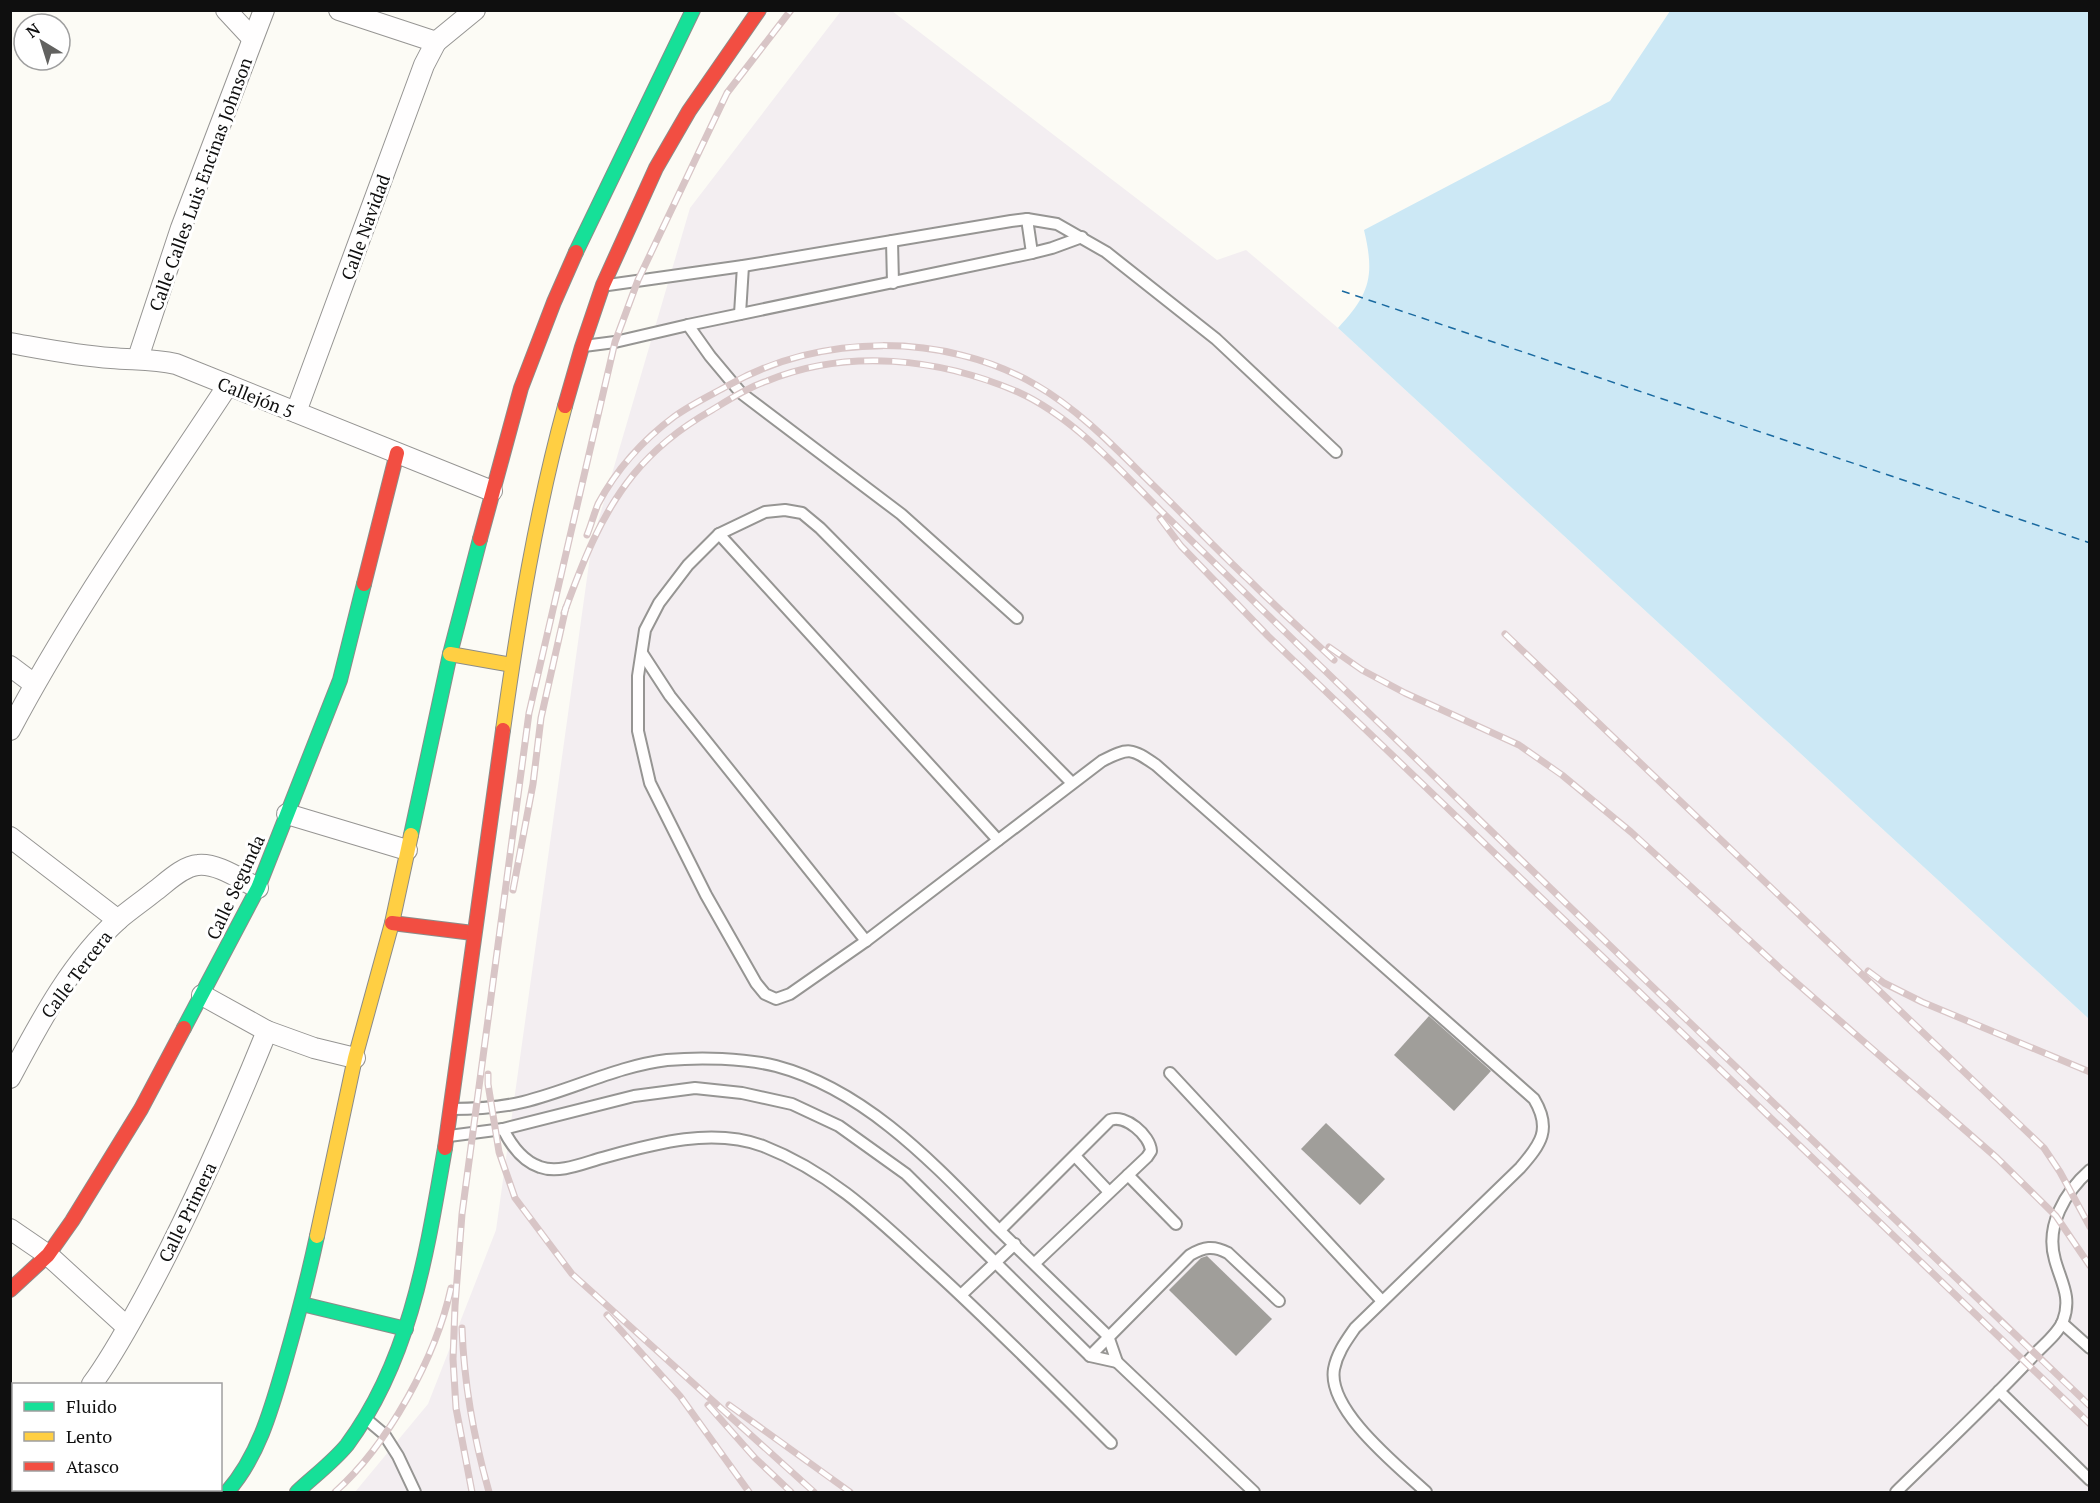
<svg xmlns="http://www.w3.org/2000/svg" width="2100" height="1503" font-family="'PT Serif',serif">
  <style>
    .industrial { fill: #f3eef1 }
    .water { fill: #cce8f5 }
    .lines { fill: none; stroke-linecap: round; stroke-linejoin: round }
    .ferry { stroke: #1a6aa0; stroke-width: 1.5; stroke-dasharray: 8 6; stroke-linecap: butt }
    .building { fill: #a09e9a }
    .lane-casing { stroke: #969593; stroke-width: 14 }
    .street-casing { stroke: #969593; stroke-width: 22 }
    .fast-casing { stroke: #8c8c89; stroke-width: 16 }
    .slow-casing { stroke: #8c8c89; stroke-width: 16 }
    .jam-casing { stroke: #8c8c89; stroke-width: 16 }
    .lane { stroke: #fffefe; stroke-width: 10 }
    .street { stroke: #fffefe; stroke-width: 20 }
    .fast { stroke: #16e098; stroke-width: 14 }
    .slow { stroke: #ffcf43; stroke-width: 14 }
    .jam { stroke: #f24e42; stroke-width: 14 }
    .rail-casing { stroke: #d8c5c6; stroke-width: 7 }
    .rail { stroke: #fff; stroke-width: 4.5; stroke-dasharray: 14; stroke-linecap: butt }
    .labels { text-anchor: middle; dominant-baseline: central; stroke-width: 6; stroke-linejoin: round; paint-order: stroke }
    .street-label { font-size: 18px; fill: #0f0f0f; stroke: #fff }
  </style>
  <rect width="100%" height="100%" fill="#fcfbf5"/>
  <polygon class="industrial" points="841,11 892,11 1217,260 1246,250 1338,328 2089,1019 2089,1492 355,1492 428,1404 496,1230 592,542 690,208"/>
  <path class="water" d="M1670 11H2089V1019L1338 328C1370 294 1375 276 1364 230L1610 101Z"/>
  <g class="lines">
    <polyline class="ferry" points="1342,291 2090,543"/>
  </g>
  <g class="building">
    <polygon points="1429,1016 1491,1071 1454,1111 1394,1055"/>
    <polygon points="1326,1123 1385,1179 1360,1205 1301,1149"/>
    <polygon points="1207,1256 1272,1319 1236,1356 1169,1290 1201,1258"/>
  </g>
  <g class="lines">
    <g class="lane-casing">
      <g id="lane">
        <polyline points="1027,219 1032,253"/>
        <polyline points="892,241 893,283"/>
        <polyline points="608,285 743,266 1011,221 1027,219 1057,224 1106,252 1216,339 1336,452"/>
        <polyline points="740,314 743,266"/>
        <polyline points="688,325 710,356 741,393 901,514 1017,618"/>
        <polyline points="584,346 615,342 688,325 1032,253 1052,248 1082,237"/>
        <polyline points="719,534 998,840"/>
        <polyline points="642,653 670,696 866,941"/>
        <path d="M1072 783 820 528 802 513 785 510 765 512 719 534 688 565 659 603 645 630 638 676V731L650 783 706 895 756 983 765 994 776 999 790 994 866 941 1102 761C1129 747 1131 748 1156 765L1534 1099C1552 1129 1541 1144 1520 1168L1355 1328C1346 1341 1337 1353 1334 1369 1327 1410 1398 1466 1426 1492"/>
        <polyline points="1170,1073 1382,1301"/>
        <path d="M451 1109C476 1109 499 1108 523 1102 572 1090 617 1066 667 1060 700 1057 744 1058 776 1066 866 1090 934 1164 997 1228 1034 1264 1071 1300 1108 1336L1117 1362 1254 1492"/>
        <path d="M503 1129C511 1145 522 1161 540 1167 559 1174 584 1163 602 1158 653 1144 711 1127 763 1146 830 1172 877 1218 928 1265 991 1322 1051 1383 1111 1443"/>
        <polyline points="449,1136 503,1129 634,1096 695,1088 742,1093 792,1104 839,1126 906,1174 1090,1356 1117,1362"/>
        <polyline points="1075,1156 1109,1192"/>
        <polyline points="1128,1175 1176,1224"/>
        <path d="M1000 1230 1110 1120C1125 1114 1150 1135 1151 1151L1147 1157 1035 1263"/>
        <polyline points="961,1295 1015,1244"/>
        <polyline points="2062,1323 2090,1348"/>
        <path d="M1090 1356 1190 1255C1204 1247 1213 1245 1228 1253L1279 1301"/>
        <polyline points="1999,1391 2090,1480"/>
        <polyline points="365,1418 384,1434 398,1456 415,1492"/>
        <path d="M1896 1492C1942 1447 1989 1403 2033 1356 2042 1346 2058 1334 2063 1321 2072 1297 2061 1282 2055 1260 2045 1226 2065 1192 2090 1170"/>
      </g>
    </g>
    <g class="street-casing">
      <g id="street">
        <polyline points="226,10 252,38"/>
        <polyline points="339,10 436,42 475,10"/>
        <path d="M10 343C44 349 78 356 111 358 134 360 154 359 176 364L492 491"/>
        <polyline points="138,358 181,228 264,10"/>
        <polyline points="296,412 424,65 436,42"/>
        <polyline points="10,666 34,684"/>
        <path d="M10 730C74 609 153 499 228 385"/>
        <polyline points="287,814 407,850"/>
        <polyline points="10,837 118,920"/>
        <polyline points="202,995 267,1031 314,1048 355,1058"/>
        <path d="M10 1078C40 1022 71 962 119 919 131 909 144 900 155 891 167 882 183 866 198 865 218 863 241 880 258 888"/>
        <polyline points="10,1229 48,1255 127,1327"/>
        <path d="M92 1384C112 1357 128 1327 144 1298 191 1212 230 1122 267 1031"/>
        <polyline points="10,1465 14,1464"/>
      </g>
    </g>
    <g class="fast-casing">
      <g id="fast">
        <polyline points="576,252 693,10"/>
        <polyline points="411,835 450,654 480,539"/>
        <polyline points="184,1028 258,888 340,680 364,584"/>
        <polyline points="302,1304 406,1329"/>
        <path d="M227 1492C259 1456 272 1407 285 1362 297 1320 308 1278 317 1236"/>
        <path d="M297 1492C313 1477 333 1462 347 1445 411 1359 427 1251 445 1148"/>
      </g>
    </g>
    <g class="slow-casing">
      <g id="slow">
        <polyline points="450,654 512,665"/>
        <path d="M503 730C518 622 536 512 565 406"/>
        <polyline points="317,1236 355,1058 392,923 411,835"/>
      </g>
    </g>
    <g class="jam-casing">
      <g id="jam">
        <polyline points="565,406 582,347 603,285 656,168 689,111 759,10"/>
        <polyline points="480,539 521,388 554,302 576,252"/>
        <polyline points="364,584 397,453"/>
        <polyline points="392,923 473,933"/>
        <polyline points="445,1148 503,730"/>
        <polyline points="10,1290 48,1255 72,1221 141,1109 184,1028"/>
      </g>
    </g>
    <use href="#lane" class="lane"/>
    <use href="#street" class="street"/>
    <use href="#fast" class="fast"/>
    <use href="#slow" class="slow"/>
    <use href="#jam" class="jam"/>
    <g class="rail-casing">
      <g id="rail">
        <polyline points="1160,518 1181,546 1268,636 2090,1424"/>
        <path d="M587 535C591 525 594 514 598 504 616 470 644 439 675 416 692 404 711 395 729 385 820 333 945 332 1036 385 1081 411 1117 450 1154 486 1186 517 1216 549 1248 579 1276 607 1305 633 1334 660"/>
        <path d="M564 613C582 564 600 516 633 475 655 448 682 427 712 410 730 399 747 388 767 381 847 348 939 358 1018 392 1073 417 1118 468 1160 510 1212 560 1263 611 1315 661 1573 910 1830 1159 2090 1406"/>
        <polyline points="1505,634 2044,1148 2060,1172 2090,1227"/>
        <polyline points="1329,647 1362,670 1405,693 1519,745 1562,775 1631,832 1784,972 1997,1158 2056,1216 2090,1266"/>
        <polyline points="513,890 533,784 541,718 566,607"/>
        <polyline points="1868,971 1884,983 1922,1002 2090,1072"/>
        <polyline points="488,1074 488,1084 499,1152 515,1198 572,1274 814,1492"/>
        <polyline points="607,1315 680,1396 749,1492"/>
        <path d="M462 1328C464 1384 474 1439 489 1492"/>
        <polyline points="708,1405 755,1458 791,1492"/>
        <polyline points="729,1405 850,1492"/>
        <path d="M335 1492C388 1445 436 1357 451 1288"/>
        <polyline points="472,1492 456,1408 453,1359 455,1306 462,1214 529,713 615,342 638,280 727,93 791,10"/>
      </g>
    </g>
    <use href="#rail" class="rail"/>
  </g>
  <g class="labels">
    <g class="street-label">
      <text transform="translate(200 184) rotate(-70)">Calle Calles Luis Encinas Johnson</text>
      <text transform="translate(365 227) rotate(-70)">Calle Navidad</text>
      <text transform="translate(256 397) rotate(22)">Callejón 5</text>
      <text transform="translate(235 887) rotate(-65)">Calle Segunda</text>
      <text transform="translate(76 974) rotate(-53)">Calle Tercera</text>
      <text transform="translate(187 1212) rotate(-64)">Calle Primera</text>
    </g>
  </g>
  <rect width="2100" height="1503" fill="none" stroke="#0f0f0f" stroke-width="24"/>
  <rect x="12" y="1383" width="210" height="108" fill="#ffffff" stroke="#9f9f9f" stroke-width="1.5"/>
  <rect x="24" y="1402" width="30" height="9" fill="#16e098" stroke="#9f9f9f" stroke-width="1.5"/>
  <text x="66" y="1413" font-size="18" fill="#0f0f0f">Fluido</text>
  <rect x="24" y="1432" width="30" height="9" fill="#ffcf43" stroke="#9f9f9f" stroke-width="1.5"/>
  <text x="66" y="1443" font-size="18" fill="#0f0f0f">Lento</text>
  <rect x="24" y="1462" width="30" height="9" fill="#f24e42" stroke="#9f9f9f" stroke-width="1.5"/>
  <text x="66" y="1473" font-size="18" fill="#0f0f0f">Atasco</text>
  <g transform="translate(42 42) rotate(322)"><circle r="28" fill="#ffffff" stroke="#9f9f9f" stroke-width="1.5"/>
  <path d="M0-4.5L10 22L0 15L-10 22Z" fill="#626260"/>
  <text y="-9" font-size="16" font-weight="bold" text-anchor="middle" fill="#0f0f0f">N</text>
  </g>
</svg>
